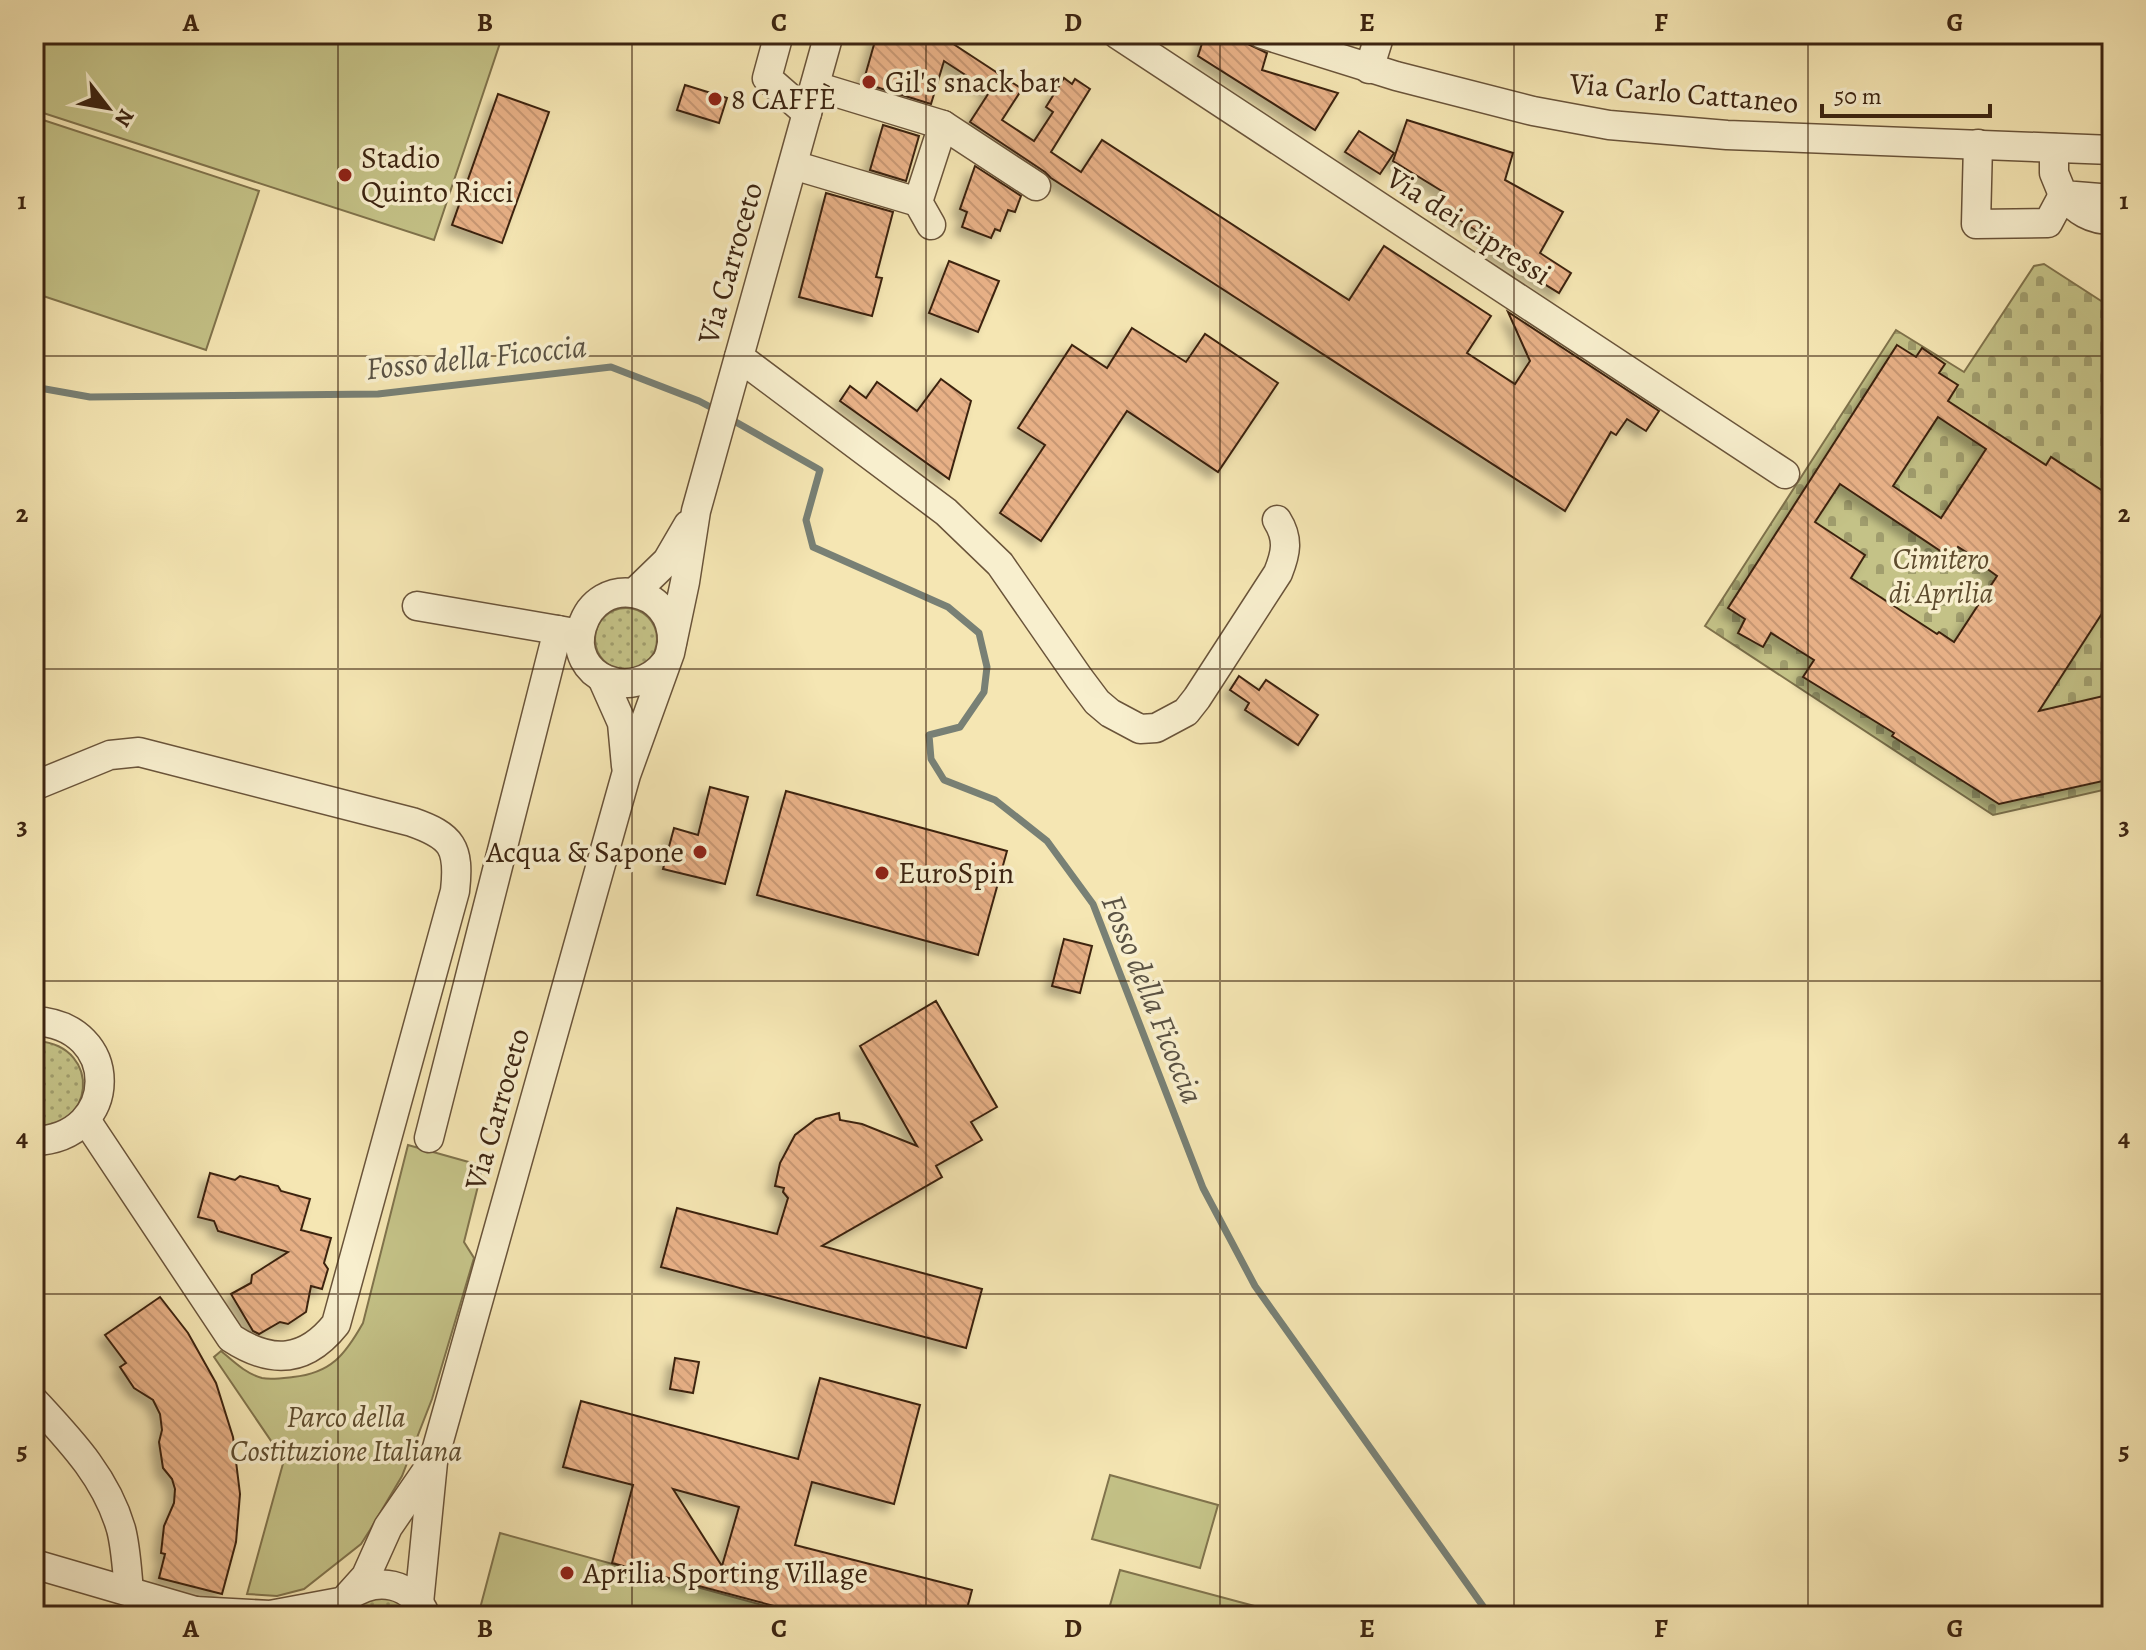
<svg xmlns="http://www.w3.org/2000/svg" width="2146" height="1650" font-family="Alegreya,serif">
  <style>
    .grass { fill: url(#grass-dots); stroke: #80734c; stroke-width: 2 }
    .cemetery { fill: url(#cemetery-stones); stroke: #80734c; stroke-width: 2 }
    .park { fill: #c4c287; stroke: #80734c; stroke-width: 2 }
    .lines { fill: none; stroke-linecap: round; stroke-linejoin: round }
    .stream { stroke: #788075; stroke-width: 7 }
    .building { fill: url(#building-back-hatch); stroke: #3c2411; stroke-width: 2; fill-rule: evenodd; filter: url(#shadow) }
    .minor-casing { stroke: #6a543a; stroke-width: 31 }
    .minor { stroke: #f8efce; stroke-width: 28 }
    .grid { fill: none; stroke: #3c2411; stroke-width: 2; stroke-opacity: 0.55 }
    .poi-dot { fill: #8f2418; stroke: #f8efce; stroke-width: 3 }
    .labels { text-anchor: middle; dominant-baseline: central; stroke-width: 7; stroke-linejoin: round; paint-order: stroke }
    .poi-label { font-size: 30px; fill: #3c2411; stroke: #f8efce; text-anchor: start }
    .street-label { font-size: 30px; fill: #3c2411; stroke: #f8efce }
    .park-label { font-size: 30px; font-style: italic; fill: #5e4c2e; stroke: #f8efce }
    .water-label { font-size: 32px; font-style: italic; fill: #5a5243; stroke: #f8efce }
    .neatline { fill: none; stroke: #3c2411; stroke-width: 3 }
    .grid-label { font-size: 26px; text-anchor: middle; font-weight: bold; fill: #3c2411 }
  </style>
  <defs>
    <pattern id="grass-dots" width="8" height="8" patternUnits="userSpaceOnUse" patternTransform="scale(2)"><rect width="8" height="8" fill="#c4c287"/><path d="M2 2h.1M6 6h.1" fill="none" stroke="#a09d6d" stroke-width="1.8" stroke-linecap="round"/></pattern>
    <pattern id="cemetery-stones" width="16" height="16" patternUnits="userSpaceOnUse" patternTransform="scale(2)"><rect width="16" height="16" fill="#c4c287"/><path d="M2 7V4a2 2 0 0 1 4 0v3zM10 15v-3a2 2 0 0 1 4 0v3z" fill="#a09d6d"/></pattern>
    <pattern id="building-back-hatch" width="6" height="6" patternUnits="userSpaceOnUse" patternTransform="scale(2)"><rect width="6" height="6" fill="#e7b086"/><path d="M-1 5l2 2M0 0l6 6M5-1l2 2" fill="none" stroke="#c79773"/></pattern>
    <filter id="shadow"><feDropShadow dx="-7" dy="7" stdDeviation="4" flood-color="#0004"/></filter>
  </defs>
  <rect width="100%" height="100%" fill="#f5e6b3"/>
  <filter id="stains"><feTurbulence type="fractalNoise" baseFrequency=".0025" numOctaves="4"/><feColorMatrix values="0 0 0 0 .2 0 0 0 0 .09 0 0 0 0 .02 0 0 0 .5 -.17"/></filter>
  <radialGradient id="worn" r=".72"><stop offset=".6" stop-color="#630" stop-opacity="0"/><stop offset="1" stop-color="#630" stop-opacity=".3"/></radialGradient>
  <g class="grass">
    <circle cx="626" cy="639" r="31"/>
    <path d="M38 1041C104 1047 93 1133 34 1125V1042Z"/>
    <polygon points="371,1584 426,1616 337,1616"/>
  </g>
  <polygon class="cemetery" points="2044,264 2112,308 2112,788 1993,815 1705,626 1896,330 1964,372 2034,266"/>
  <g class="park">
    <polygon points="34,34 503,34 434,240 34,110"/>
    <polygon points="34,117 259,191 206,350 34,293"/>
    <path d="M408 1145 483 1166 464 1242 474 1258 432 1399 402 1476 370 1530 361 1544 304 1589 277 1596 247 1594 284 1460 214 1357 221 1351C233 1361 246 1374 262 1378 271 1380 284 1378 293 1377 331 1373 345 1355 363 1323Z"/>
    <polygon points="1110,1475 1218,1505 1200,1568 1092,1539"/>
    <polygon points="500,1533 791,1613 791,1616 478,1616"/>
    <polygon points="1120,1570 1262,1608 1260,1616 1107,1616"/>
  </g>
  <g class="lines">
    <g class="stream">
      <polyline points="34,387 90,397 378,394 611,367 699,401 716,410"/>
      <polyline points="727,417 820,470 806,520 813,547 948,607 979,633 987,667 984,692 960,727 929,735 931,759 944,780 995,800 1047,841 1093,904 1203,1188 1255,1286 1490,1616"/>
    </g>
  </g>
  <g class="building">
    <polygon points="877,34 938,34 1022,89 1002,120 1034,141 1053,112 1046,107 1064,78 1072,84 1075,79 1090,89 1051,152 1081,172 1102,140 1349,300 1384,246 1491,316 1467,353 1515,384 1530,361 1508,312 1659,411 1646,431 1627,419 1616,435 1611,432 1565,511 1051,178 1045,172 970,122 990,91 944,61 931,104 863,83"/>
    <polygon points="1205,34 1217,34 1248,44 1267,53 1262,70 1338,93 1315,130 1198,56"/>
    <polygon points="685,85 727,98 719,123 677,110"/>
    <polygon points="498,94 549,112 502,243 452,225"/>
    <polygon points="1407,120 1513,153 1505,180 1563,212 1540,253 1571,273 1559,293 1486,248 1491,240 1437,206 1445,193 1393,161"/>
    <polygon points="883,125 919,136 906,181 870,170"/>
    <polygon points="1359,131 1394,153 1380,174 1345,152"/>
    <polygon points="975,166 1021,196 1015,212 1008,210 1000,231 995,229 991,238 962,227 967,212 960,209"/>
    <polygon points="826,193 893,212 876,277 882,278 872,316 799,297"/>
    <polygon points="949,261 999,281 978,332 929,313"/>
    <polygon points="1132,328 1186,362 1205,334 1278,383 1218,472 1127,411 1041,541 1000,513 1045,445 1018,428 1072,345 1107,368"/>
    <path d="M1897 345 1916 357 1922 348 1945 364 1939 373 1958 385 1948 401 2046 465 2051 457 2112 497V598L2039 711 2112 694V779L1999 804 1892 736 1894 733 1803 677 1814 660 1771 633 1763 647 1738 633 1745 619 1728 608ZM1938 417 1986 449 1941 518 1893 486ZM1840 484 1951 558 1958 547 1988 566 1986 568 1997 576 1954 642 1939 632 1937 634 1851 578 1865 555 1815 522Z"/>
    <polygon points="941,379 971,401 949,479 840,401 850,386 866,398 877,382 917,411"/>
    <polygon points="1239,676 1259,690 1266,680 1318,715 1298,745 1245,710 1249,703 1230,690"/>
    <polygon points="710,787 748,797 725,884 663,869 674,828 698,835"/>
    <polygon points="786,791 1007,851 978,955 757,895"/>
    <polygon points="1064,939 1092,946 1080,993 1052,986"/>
    <polygon points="936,1001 997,1107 971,1122 982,1140 936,1166 942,1177 822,1246 982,1289 966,1348 661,1267 677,1208 777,1234 788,1198 783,1192 784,1188 775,1186 780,1163 795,1135 816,1119 839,1113 840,1120 862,1124 917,1146 860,1046"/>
    <polygon points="210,1173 235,1180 240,1176 278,1186 281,1191 310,1199 301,1230 331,1238 324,1263 328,1269 322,1289 311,1286 306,1312 288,1324 280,1322 259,1334 253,1331 231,1294 251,1283 252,1275 288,1252 218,1231 214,1221 198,1217"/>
    <polygon points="160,1297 188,1333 216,1383 233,1437 240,1494 236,1542 222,1594 159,1578 165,1554 161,1553 164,1526 174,1503 175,1489 172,1479 163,1468 159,1442 162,1430 160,1414 153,1400 134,1388 120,1367 126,1363 105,1335"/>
    <polygon points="675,1358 699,1362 693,1393 670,1389"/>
    <path d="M820 1378 920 1405 894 1504 812 1482 795 1545 972 1590 965 1616H812L612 1563 633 1485 563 1467 581 1401 798 1459ZM673 1489 739 1507 722 1566Z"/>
  </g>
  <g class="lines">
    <g class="minor-casing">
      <g id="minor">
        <polyline points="779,34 767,78 807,113"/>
        <polyline points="1117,34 1785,474"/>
        <polyline points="1262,34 1396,76 1533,111 1609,125 1727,135 2112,150"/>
        <polyline points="1369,69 1380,34"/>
        <polyline points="815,86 943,125 1036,186"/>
        <path d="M1978 144 1976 224 2048 223 2063 195C2077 211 2091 220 2112 220"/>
        <polyline points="2054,148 2054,173 2063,195 2112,199"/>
        <polyline points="793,165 918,202"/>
        <polyline points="931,225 918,202 943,125"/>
        <path d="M739 357 946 512 1000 564 1079 678 1097 702 1110 713 1140 729 1156 728 1186 712 1197 698 1278 573C1286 553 1289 539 1277 520"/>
        <polyline points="634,593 667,561 688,525"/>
        <polyline points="417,606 575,633"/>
        <path d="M666 662C633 705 567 677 582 627 598 573 674 586 672 642"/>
        <polyline points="602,678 622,723 626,766"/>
        <path d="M34 786 110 755 139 752 412 822C452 836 460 847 455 891L336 1324C305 1363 271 1364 231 1338L86 1120"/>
        <path d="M34 1021C122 1025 121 1138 34 1141"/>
        <polyline points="429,1138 558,630"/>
        <path d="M34 1401C70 1440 106 1477 121 1529 126 1548 127 1571 129 1591"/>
        <polyline points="34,1564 195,1611 206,1616"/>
        <path d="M349 1596C377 1576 412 1582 426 1616"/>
        <polyline points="419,1603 433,1462 626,775 670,653 685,582 696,511 829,34"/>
        <polyline points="195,1611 270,1615 345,1601"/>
        <polyline points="337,1616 348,1596 366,1576 388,1527 430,1466"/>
      </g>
    </g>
    <use href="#minor" class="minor"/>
  </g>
  <path class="grid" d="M338 34V1616M632 34V1616M926 34V1616M1220 34V1616M1514 34V1616M1808 34V1616M34 356H2112M34 669H2112M34 981H2112M34 1294H2112"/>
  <g class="poi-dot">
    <circle cx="869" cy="82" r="8"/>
    <circle cx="715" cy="99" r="8"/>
    <circle cx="345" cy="175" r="8"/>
    <circle cx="700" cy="852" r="8"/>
    <circle cx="882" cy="873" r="8"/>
    <circle cx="567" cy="1573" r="8"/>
  </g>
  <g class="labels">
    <g class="poi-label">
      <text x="885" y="82">Gil's snack bar</text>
      <text x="731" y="99">8 CAFFÈ</text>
      <text x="361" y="158">Stadio<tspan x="361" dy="34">Quinto Ricci</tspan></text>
      <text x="684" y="852" text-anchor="end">Acqua &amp; Sapone</text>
      <text x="898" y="873">EuroSpin</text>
      <text x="583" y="1573">Aprilia Sporting Village</text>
    </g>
    <g class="street-label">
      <text transform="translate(1684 93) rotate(5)">Via Carlo Cattaneo</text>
      <text transform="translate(1469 226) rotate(33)">Via dei Cipressi</text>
      <text transform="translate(730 263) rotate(-74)">Via Carroceto</text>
      <text transform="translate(497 1109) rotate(-74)">Via Carroceto</text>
    </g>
    <g class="park-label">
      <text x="1941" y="559">Cimitero<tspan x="1941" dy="34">di Aprilia</tspan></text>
      <text x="346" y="1417">Parco della<tspan x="346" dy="34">Costituzione Italiana</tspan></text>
    </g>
    <g class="water-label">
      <text transform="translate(476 357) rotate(-6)">Fosso della Ficoccia</text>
      <text transform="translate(1153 999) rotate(68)">Fosso della Ficoccia</text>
    </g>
  </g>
  <rect width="2146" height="1650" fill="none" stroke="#f5e6b3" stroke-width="88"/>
  <g transform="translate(108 108) rotate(121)" stroke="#f8efce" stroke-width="6" paint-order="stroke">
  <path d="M0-6L14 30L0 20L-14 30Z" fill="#3c2411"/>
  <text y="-12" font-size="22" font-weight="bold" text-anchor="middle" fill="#3c2411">N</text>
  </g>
  <path d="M1822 104v12h168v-12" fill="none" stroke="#3c2411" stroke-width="4"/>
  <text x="1834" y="104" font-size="24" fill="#3c2411" stroke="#f8efce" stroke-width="6" paint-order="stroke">50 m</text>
  <rect x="44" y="44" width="2058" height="1562" class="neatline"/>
  <g class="grid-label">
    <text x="191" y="31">A</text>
    <text x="485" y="31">B</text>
    <text x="779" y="31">C</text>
    <text x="1073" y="31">D</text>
    <text x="1367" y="31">E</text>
    <text x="1661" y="31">F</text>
    <text x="1955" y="31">G</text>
    <text x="22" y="209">1</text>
    <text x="2124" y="209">1</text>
    <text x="22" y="522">2</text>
    <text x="2124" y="522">2</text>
    <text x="22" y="834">3</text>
    <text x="2124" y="834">3</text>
    <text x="22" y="1146">4</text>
    <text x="2124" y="1146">4</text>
    <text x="22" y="1459">5</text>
    <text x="2124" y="1459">5</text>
    <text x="191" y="1637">A</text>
    <text x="485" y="1637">B</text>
    <text x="779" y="1637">C</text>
    <text x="1073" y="1637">D</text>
    <text x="1367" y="1637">E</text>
    <text x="1661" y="1637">F</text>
    <text x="1955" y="1637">G</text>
  </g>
  <rect width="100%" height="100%" filter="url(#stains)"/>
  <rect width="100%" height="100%" fill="url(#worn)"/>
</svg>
